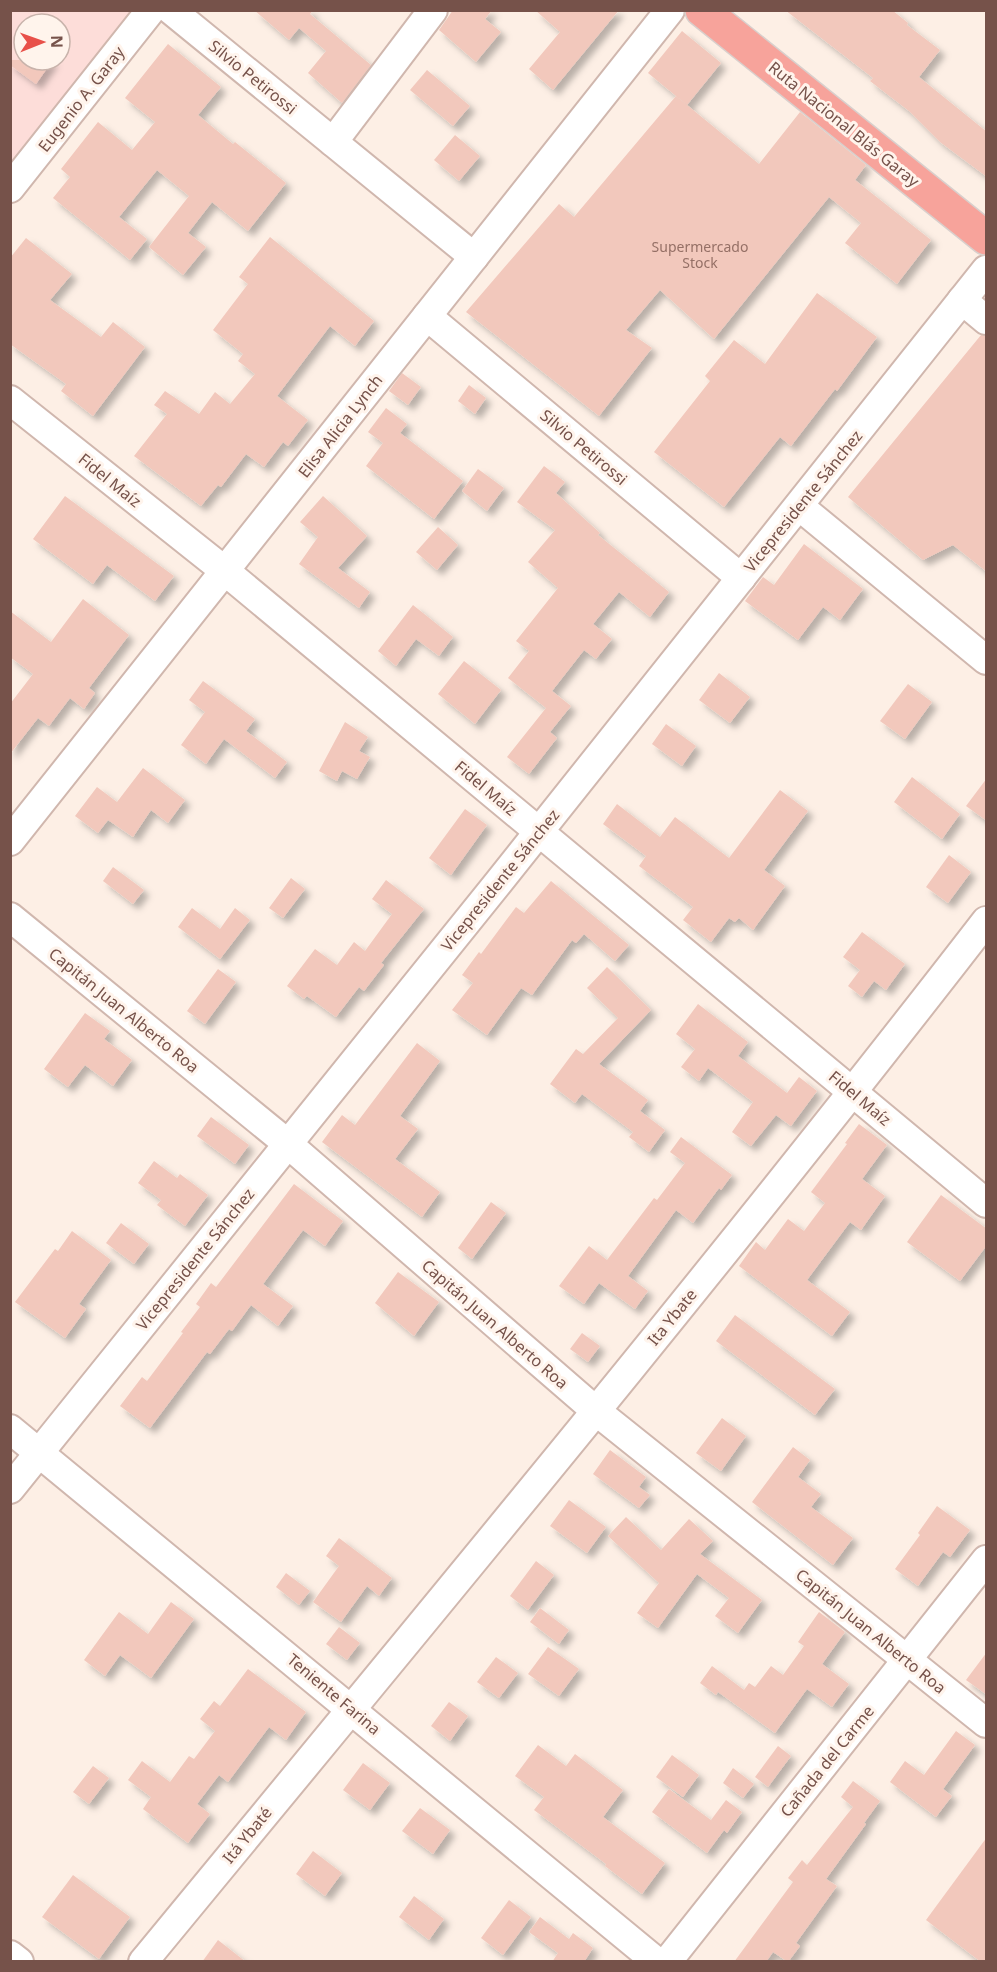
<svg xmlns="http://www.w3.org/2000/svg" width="997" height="1972" font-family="'Noto Sans',sans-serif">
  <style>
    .commercial { fill: #fdddd9; fill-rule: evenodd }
    .building { fill: #f2c8bc; filter: url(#shadow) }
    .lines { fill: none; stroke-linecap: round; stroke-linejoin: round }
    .minor-casing { stroke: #d0b7ae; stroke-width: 32 }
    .highway-casing { stroke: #d9cfcc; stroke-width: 36 }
    .minor { stroke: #fff; stroke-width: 28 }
    .highway { stroke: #f7a39b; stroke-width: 33 }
    .labels { text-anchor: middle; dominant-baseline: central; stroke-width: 6; stroke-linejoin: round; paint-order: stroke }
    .number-label { font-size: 14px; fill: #957066 }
    .street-label { font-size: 16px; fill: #76524a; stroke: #fff4ec }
  </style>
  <defs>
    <filter id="shadow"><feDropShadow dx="5.5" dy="5.5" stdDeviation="3" flood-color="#0004"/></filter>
  </defs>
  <rect width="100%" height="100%" fill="#fdefe5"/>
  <path class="commercial" d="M11 11H132L11 168ZM24 24H60V60H24Z"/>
  <g class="building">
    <polygon points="254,10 313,10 310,14 371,65 342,103 308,73 326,51 299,28 289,40"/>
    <polygon points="453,10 492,10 485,19 501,32 476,62 439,30"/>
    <polygon points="535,10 619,10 553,90 529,69 560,32"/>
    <polygon points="785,10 892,10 908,23 907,25 940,50 919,77 987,132 987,177 940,142 909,111 870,81 873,78"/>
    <polygon points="682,31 721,63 687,105 648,73"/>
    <polygon points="168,44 221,87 198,115 233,144 235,142 286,183 248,231 212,202 188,233 206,247 183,275 149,247 189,196 157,170 119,217 147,239 130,260 53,198 70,177 61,169 98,122 132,150 155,122 125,98"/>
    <polygon points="10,60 53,60 36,84 10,65"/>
    <polygon points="427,70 470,106 453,126 410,90"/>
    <polygon points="676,96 759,164 800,112 866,165 855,180 931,240 897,284 845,243 861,223 829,197 714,339 660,290 626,330 652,348 599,416 466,312 559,204 574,217"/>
    <polygon points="455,135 480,156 459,181 434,160"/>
    <polygon points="270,237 374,321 355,346 330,326 277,396 308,420 288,446 283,442 264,467 246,454 221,487 218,485 201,506 134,456 167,414 154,405 165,391 199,414 215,392 230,404 255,374 238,361 243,354 213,330 248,284 239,277"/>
    <polygon points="26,238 72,274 50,300 101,337 113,322 145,347 93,416 61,391 66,384 10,344 10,258"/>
    <polygon points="817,293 877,337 837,391 835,389 791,446 780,437 724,507 654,452 710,381 705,376 734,340 765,364"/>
    <polygon points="981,335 987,336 987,572 953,545 923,560 848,497"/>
    <polygon points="402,373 421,387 408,405 389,391"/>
    <polygon points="469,385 486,398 475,414 458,401"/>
    <polygon points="386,408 407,424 400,433 463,481 434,519 366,466 383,443 368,432"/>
    <polygon points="544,466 565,482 556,493 600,533 598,535 669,592 650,617 619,592 593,624 612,639 596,659 584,650 552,691 571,706 550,732 557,738 529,774 507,757 546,708 508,678 529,651 516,641 558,588 528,562 555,530 517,502"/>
    <polygon points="478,469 504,488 487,511 462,491"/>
    <polygon points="65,496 174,576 155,601 107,565 93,584 33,539"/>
    <polygon points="323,496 367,536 338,568 370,592 359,608 299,564 318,537 300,522"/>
    <polygon points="438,527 458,545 437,570 416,552"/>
    <polygon points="804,544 863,589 840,620 823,607 798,640 745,601 763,577 774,585"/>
    <polygon points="83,599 129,635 89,688 95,693 84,709 70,698 49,726 38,718 10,754 10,704 33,674 10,657 10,611 51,642"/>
    <polygon points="413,605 453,637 439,656 416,639 396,666 378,651"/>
    <polygon points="464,661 501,690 475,724 438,694"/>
    <polygon points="719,673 750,697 730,723 699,700"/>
    <polygon points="203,681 255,719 246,731 287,762 275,778 224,739 206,764 181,745 205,712 189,700"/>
    <polygon points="908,684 932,702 905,739 880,721"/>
    <polygon points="345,722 368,737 359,751 370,757 357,779 342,771 337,781 319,771"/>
    <polygon points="666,724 696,746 682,766 652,744"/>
    <polygon points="143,768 185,800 168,823 151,810 133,837 108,820 98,833 75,816 97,787 117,802"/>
    <polygon points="912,777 960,814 942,839 894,802"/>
    <polygon points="987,778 987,821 966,806"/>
    <polygon points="780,790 808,811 764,870 785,886 753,930 739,918 735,922 729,918 711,942 683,920 693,907 639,866 646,856 603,824 617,804 660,837 675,817 729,858"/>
    <polygon points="465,809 487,825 451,875 429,858"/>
    <polygon points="949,855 971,872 948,903 926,887"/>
    <polygon points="113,867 144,890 133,904 103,881"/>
    <polygon points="291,878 305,889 283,918 269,908"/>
    <polygon points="386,880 424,909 381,963 384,965 364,991 359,987 336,1017 307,996 304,999 287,986 315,949 337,965 354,942 365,951 392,914 372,899"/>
    <polygon points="551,881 629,945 615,961 584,934 576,943 572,940 532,995 521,988 487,1035 452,1010 473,983 462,975 479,952 481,954 516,907 524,913"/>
    <polygon points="192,908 220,929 235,908 250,920 220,959 178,927"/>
    <polygon points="862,932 905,964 886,990 874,981 862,997 848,986 860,970 843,957"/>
    <polygon points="607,967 651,1010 599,1064 648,1100 640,1111 665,1130 649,1152 629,1137 633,1132 582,1094 575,1103 550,1084 576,1049 583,1054 618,1018 587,988"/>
    <polygon points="218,969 236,982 205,1024 187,1011"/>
    <polygon points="698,1004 748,1042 738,1056 787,1093 799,1077 817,1091 791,1126 776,1115 751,1146 732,1132 753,1102 708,1068 699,1081 681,1067 695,1049 676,1034"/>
    <polygon points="85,1013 110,1031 104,1039 132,1060 113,1086 85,1065 68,1087 44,1069"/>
    <polygon points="417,1043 440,1061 400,1116 418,1129 395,1159 440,1192 422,1217 322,1142 342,1115 355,1125"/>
    <polygon points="211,1117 249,1145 235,1164 197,1136"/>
    <polygon points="859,1124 887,1145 862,1179 885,1196 861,1230 850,1222 807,1280 850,1312 832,1336 739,1266 756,1242 765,1250 788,1219 804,1231 825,1203 811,1192 847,1144 845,1143"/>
    <polygon points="681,1137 732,1175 721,1190 719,1188 693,1223 676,1210 628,1276 648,1291 635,1309 599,1283 584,1304 559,1286 589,1246 607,1260 654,1198 657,1200 685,1163 670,1152"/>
    <polygon points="154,1161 177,1178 180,1174 208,1195 185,1226 157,1205 161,1200 138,1183"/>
    <polygon points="294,1184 343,1221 325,1246 303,1230 263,1284 293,1306 278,1326 251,1305 232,1331 229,1329 210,1354 207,1352 150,1428 120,1406 142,1377 147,1381 183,1333 181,1332 200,1307 196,1304 211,1283 216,1287"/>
    <polygon points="941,1195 987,1229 987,1245 960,1281 907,1242"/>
    <polygon points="491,1202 506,1213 472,1259 458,1248"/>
    <polygon points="121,1223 149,1244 134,1264 106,1243"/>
    <polygon points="72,1231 111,1260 79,1304 86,1309 65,1338 15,1302 55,1249 58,1251"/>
    <polygon points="398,1272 439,1302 414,1336 375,1303"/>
    <polygon points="735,1315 835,1389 815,1415 716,1341"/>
    <polygon points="582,1333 600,1346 588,1362 570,1349"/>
    <polygon points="722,1418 746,1436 721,1471 696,1453"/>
    <polygon points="793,1447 810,1460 798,1477 821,1494 811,1507 853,1538 833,1565 752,1502"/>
    <polygon points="610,1450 646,1477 639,1487 650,1495 639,1508 593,1474"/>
    <polygon points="569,1500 606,1527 587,1553 550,1526"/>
    <polygon points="937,1506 970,1530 950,1557 943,1552 918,1586 895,1569 920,1535 918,1533"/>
    <polygon points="626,1517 661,1550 689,1519 713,1541 700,1554 762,1600 738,1633 715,1616 729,1598 697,1574 658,1628 637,1613 659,1583 608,1536"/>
    <polygon points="339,1538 392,1578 379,1596 367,1586 341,1622 313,1602 339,1566 326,1556"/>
    <polygon points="536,1561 554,1575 528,1610 510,1596"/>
    <polygon points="286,1573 310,1591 299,1605 276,1587"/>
    <polygon points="171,1602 194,1619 151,1678 120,1655 105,1676 84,1660 119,1612 148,1634"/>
    <polygon points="540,1608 569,1630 559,1644 530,1622"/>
    <polygon points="819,1612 845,1632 822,1664 849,1684 832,1707 807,1689 775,1733 718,1692 716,1695 700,1683 712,1666 744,1690 749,1683 755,1687 771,1666 783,1675 804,1646 798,1642"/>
    <polygon points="339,1627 360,1643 347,1660 326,1644"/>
    <polygon points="548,1647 579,1669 559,1696 528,1674"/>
    <polygon points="987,1652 987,1695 966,1680"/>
    <polygon points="496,1657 518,1673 499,1698 477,1682"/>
    <polygon points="248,1669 306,1712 286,1740 269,1727 228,1782 219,1775 197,1804 210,1814 188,1843 143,1809 151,1797 128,1780 142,1761 170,1782 189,1756 194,1759 215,1731 200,1719 214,1701 220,1706"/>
    <polygon points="449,1702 468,1716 450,1741 431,1726"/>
    <polygon points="956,1731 975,1745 943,1789 952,1796 936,1817 890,1782 905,1761 924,1775"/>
    <polygon points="538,1745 566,1766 575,1754 623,1790 603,1817 665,1863 642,1894 605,1866 606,1864 534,1810 544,1797 515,1776"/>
    <polygon points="778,1746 791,1756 768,1787 755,1777"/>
    <polygon points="672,1755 699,1775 683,1797 656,1777"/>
    <polygon points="363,1763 390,1783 370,1810 343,1790"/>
    <polygon points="93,1766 109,1778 89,1804 73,1792"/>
    <polygon points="733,1768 754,1784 743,1798 723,1783"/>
    <polygon points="853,1781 880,1801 864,1823 866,1824 826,1879 837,1886 796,1943 800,1946 788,1962 773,1952 766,1962 734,1962 793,1882 788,1878 802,1860 807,1865 853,1807 841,1797"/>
    <polygon points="669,1789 723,1829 711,1820 726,1800 742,1812 727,1833 724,1830 707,1853 652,1812"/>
    <polygon points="420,1808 450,1830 433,1854 402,1831"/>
    <polygon points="987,1837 987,1962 981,1962 926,1920"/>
    <polygon points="313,1851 342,1873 325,1896 296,1874"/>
    <polygon points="73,1875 130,1917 99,1959 42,1917"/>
    <polygon points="414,1896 444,1919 429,1940 399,1917"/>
    <polygon points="509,1900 531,1917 503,1955 481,1938"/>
    <polygon points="540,1917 569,1939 573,1933 593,1948 584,1962 552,1962 558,1953 529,1932"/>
    <polygon points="218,1940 246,1962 202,1962"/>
  </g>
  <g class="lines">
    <g class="minor-casing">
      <g id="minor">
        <polyline points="171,10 474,257"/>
        <polyline points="333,142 433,10"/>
        <polyline points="10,188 151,10"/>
        <polyline points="962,300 986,320"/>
        <polyline points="427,316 741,578"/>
        <polyline points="10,400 225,571 986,1203"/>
        <polyline points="799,506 986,660"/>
        <polyline points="10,841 670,10"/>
        <polyline points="10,917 288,1144 596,1411 986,1723"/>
        <polyline points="10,1429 657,1962"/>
        <polyline points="10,1489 498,883 986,270"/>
        <polyline points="10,1955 19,1962"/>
        <path d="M143 1962C427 1617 713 1274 986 921"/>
        <polyline points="667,1962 986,1560"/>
      </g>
    </g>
    <g class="highway-casing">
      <polyline id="highway" points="702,10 986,238"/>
    </g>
    <use href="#minor" class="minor"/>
    <use href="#highway" class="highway"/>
  </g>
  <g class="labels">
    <g class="number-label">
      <text x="700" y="246">Supermercado<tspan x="700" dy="16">Stock</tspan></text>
    </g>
    <g class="street-label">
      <text transform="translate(253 77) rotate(39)">Silvio Petirossi</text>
      <text transform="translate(81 99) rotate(-52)">Eugenio A. Garay</text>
      <text transform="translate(844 124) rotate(39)">Ruta Nacional Blás Garay</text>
      <text transform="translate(340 426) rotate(-52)">Elisa Alicia Lynch</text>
      <text transform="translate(584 447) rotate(40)">Silvio Petirossi</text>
      <text transform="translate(110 480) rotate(39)">Fidel Maíz</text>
      <text transform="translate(803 501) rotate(-51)">Vicepresidente Sánchez</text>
      <text transform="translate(486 788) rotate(40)">Fidel Maíz</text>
      <text transform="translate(500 880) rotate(-51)">Vicepresidente Sánchez</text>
      <text transform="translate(124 1010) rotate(39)">Capitán Juan Alberto Roa</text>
      <text transform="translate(860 1098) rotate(40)">Fidel Maíz</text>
      <text transform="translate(195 1259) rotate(-51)">Vicepresidente Sánchez</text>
      <text transform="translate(672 1317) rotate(-51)">Ita Ybate</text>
      <text transform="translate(495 1324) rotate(41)">Capitán Juan Alberto Roa</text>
      <text transform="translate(871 1631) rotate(39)">Capitán Juan Alberto Roa</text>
      <text transform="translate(334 1694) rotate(40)">Teniente Farina</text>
      <text transform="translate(827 1761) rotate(-51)">Cañada del Carme</text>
      <text transform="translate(247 1835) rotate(-51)">Itá Ybaté</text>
    </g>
  </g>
  <rect width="997" height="1972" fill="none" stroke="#76524a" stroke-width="24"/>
  <g transform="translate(42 42) rotate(89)"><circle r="28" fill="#fff4ec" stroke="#c8b3ab" stroke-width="1.5"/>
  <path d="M0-4.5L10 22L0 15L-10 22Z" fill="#e85049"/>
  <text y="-9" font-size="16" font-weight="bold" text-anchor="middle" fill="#76524a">N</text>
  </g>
</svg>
